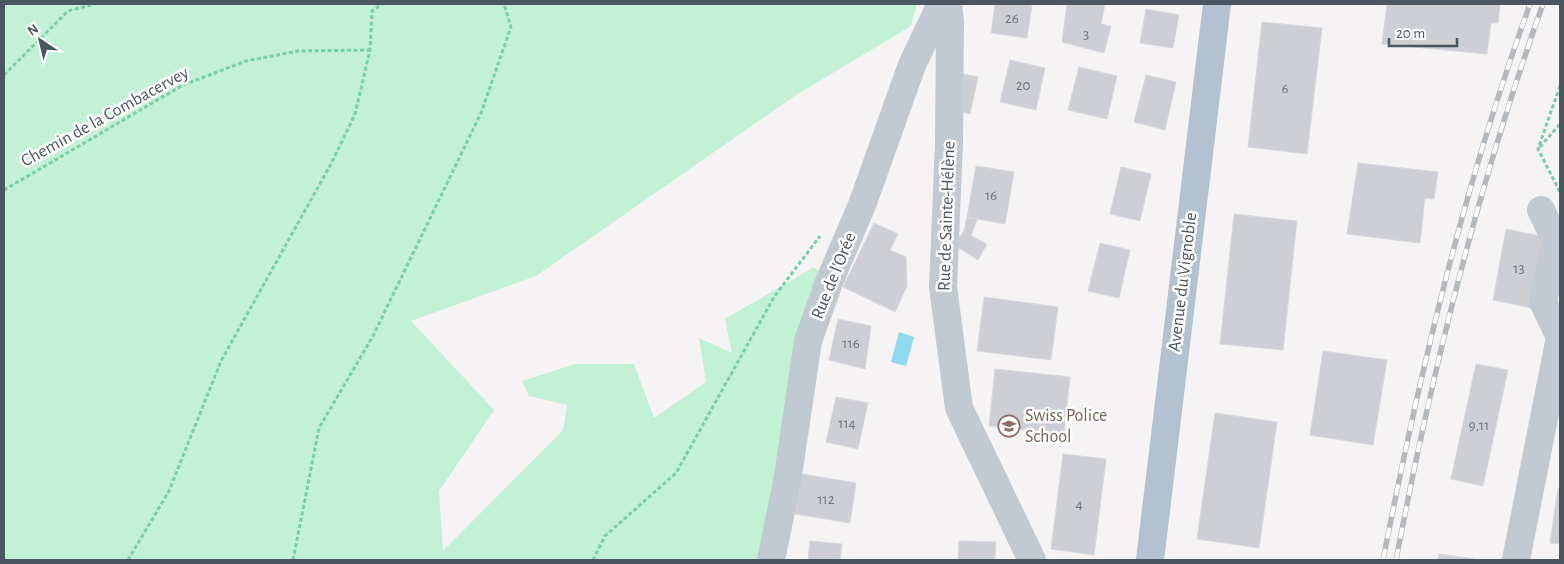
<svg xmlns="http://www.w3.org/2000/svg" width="1564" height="564" font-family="'Alegreya Sans',sans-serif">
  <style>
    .green { fill: #c3f1d5 }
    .water { fill: #90daee }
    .building { fill: #cdcfd5; stroke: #d7d9de }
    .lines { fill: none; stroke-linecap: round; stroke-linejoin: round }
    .path { stroke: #7ad0a6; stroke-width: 3; stroke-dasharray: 4 2.5; stroke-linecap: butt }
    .minor { stroke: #c1cad2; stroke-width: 28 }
    .major { stroke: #b3c2d1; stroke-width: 28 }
    .rail-casing { stroke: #b5b8bd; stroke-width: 5.5 }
    .rail { stroke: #fff; stroke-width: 4; stroke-dasharray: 11; stroke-linecap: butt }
    .labels { text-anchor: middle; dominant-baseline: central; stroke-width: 5; stroke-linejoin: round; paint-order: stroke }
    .number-label { font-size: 15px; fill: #6b747e }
    .street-label { font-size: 18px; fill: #4a5661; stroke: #fff }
    .education-label { font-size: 18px; fill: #785e54; stroke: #fff; text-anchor: start }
  </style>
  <rect width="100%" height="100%" fill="#f5f3f3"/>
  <polygon class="green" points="4,4 917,4 911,26 796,95 536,276 411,321 494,410 439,491 443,551 563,430 567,405 529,396 522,381 575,364 634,364 654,418 706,382 699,338 732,353 725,319 814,267 829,282 771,560 4,560"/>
  <polygon class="water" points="899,332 914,337 906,366 891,362"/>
  <g class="building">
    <polygon points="995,4 1032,4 1027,38 991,33"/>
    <polygon points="1067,4 1105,4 1101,24 1111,26 1104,53 1062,42"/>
    <polygon points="1387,4 1500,4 1498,23 1491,23 1487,54 1382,44"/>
    <polygon points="1146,9 1179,15 1173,48 1140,43"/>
    <polygon points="1262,22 1322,28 1307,154 1248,147"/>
    <polygon points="1010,60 1045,68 1036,110 1000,102"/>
    <polygon points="1079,67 1117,76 1107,119 1068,110"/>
    <polygon points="958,73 978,77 970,114 950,109"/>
    <polygon points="1146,75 1176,82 1165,130 1134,122"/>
    <polygon points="1358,163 1438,172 1434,199 1425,198 1420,243 1347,234"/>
    <polygon points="976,166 1014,172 1005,224 967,217"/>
    <polygon points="1121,167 1151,174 1140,221 1110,214"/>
    <polygon points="1234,214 1297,221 1283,350 1220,344"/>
    <polygon points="967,217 977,219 971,236 987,244 978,260 954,245 964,231"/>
    <polygon points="874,223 898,234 890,250 906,257 907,286 895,312 843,287"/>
    <polygon points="1506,229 1545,237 1532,308 1493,300"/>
    <polygon points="1100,243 1130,250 1119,298 1088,291"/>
    <polygon points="984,297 1058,307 1051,360 977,351"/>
    <polygon points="838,319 871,326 865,369 829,360"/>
    <polygon points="1323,351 1387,360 1373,445 1310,435"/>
    <polygon points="1476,364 1508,370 1483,486 1451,479"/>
    <polygon points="995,369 1070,377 1064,434 989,426"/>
    <polygon points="836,397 868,403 858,449 826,442"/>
    <polygon points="1215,413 1277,422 1259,548 1197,539"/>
    <polygon points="1063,454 1106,459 1094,555 1051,549"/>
    <polygon points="802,474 856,483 850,523 795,514"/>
    <polygon points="1558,488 1560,488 1560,544 1550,543"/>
    <polygon points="810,541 842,544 840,560 808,560"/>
    <polygon points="959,541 996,542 995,560 958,560"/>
    <polygon points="1439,554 1475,559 1475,560 1438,560"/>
  </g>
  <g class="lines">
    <g class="path">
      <polyline points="4,75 68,11 95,4"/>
      <polyline points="1560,86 1538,149 1560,192"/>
      <polyline points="1540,147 1560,124"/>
      <polyline points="4,190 183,85 246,61 298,51 370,50"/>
      <polyline points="128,560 169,491 221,361 331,164 355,114 370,50 372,11 382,4"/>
      <polyline points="293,560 319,428 373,336 481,113 511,27 504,4"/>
      <polyline points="593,560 605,536 676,473 774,297 820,236"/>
    </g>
    <g class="minor">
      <polyline points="948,4 950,22 949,143 943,287 959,408 1032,560"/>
      <polyline points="1541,210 1556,241 1543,302 1560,337"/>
      <polyline points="771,560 787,482 808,341 829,282 862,205 912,65 941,4"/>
      <polyline points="1516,560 1560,337"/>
    </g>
    <polyline class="major" points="1150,560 1217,4"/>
    <g class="rail-casing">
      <g id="rail">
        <path d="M1383 560C1420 371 1464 186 1530 4"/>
        <path d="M1396 560C1432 371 1478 185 1543 4"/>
      </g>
    </g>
    <use href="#rail" class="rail"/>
  </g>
  <defs>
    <g id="school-ring" transform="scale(1.125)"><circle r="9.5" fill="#fff" stroke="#8d6e63" stroke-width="1.5"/><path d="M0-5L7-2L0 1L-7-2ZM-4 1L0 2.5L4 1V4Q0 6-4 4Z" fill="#8d6e63"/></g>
  </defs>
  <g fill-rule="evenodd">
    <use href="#school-ring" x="1009" y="426"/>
  </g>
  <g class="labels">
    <g class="number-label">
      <text x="1012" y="18">26</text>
      <text x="1086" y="34">3</text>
      <text x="1023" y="85">20</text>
      <text x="1285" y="88">6</text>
      <text x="991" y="195">16</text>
      <text x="1519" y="268">13</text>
      <text x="851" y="343">116</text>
      <text x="847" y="423">114</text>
      <text x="1479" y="425">9,11</text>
      <text x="826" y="499">112</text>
      <text x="1079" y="504">4</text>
    </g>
    <g class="street-label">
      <text transform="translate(105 117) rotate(-29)">Chemin de la Combacervey</text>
      <text transform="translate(947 216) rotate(-88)">Rue de Sainte-Hélène</text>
      <text transform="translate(834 276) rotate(-68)">Rue de l'Orée</text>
      <text transform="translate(1183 282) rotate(-83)">Avenue du Vignoble</text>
    </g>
    <g class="education-label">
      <text x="1025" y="416">Swiss Police<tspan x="1025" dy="21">School</tspan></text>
    </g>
  </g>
  <rect width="1564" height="564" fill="none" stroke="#4a5661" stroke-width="10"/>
  <g transform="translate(40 40) rotate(325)" stroke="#ffffff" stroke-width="4" paint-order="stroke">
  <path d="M0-4L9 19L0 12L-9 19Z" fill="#4a5661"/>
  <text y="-8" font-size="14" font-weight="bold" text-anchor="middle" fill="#4a5661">N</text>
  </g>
  <path d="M1389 38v8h68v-8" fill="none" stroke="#4a5661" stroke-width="2.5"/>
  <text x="1396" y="38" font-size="15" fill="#4a5661" stroke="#ffffff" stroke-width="4" paint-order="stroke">20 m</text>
</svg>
